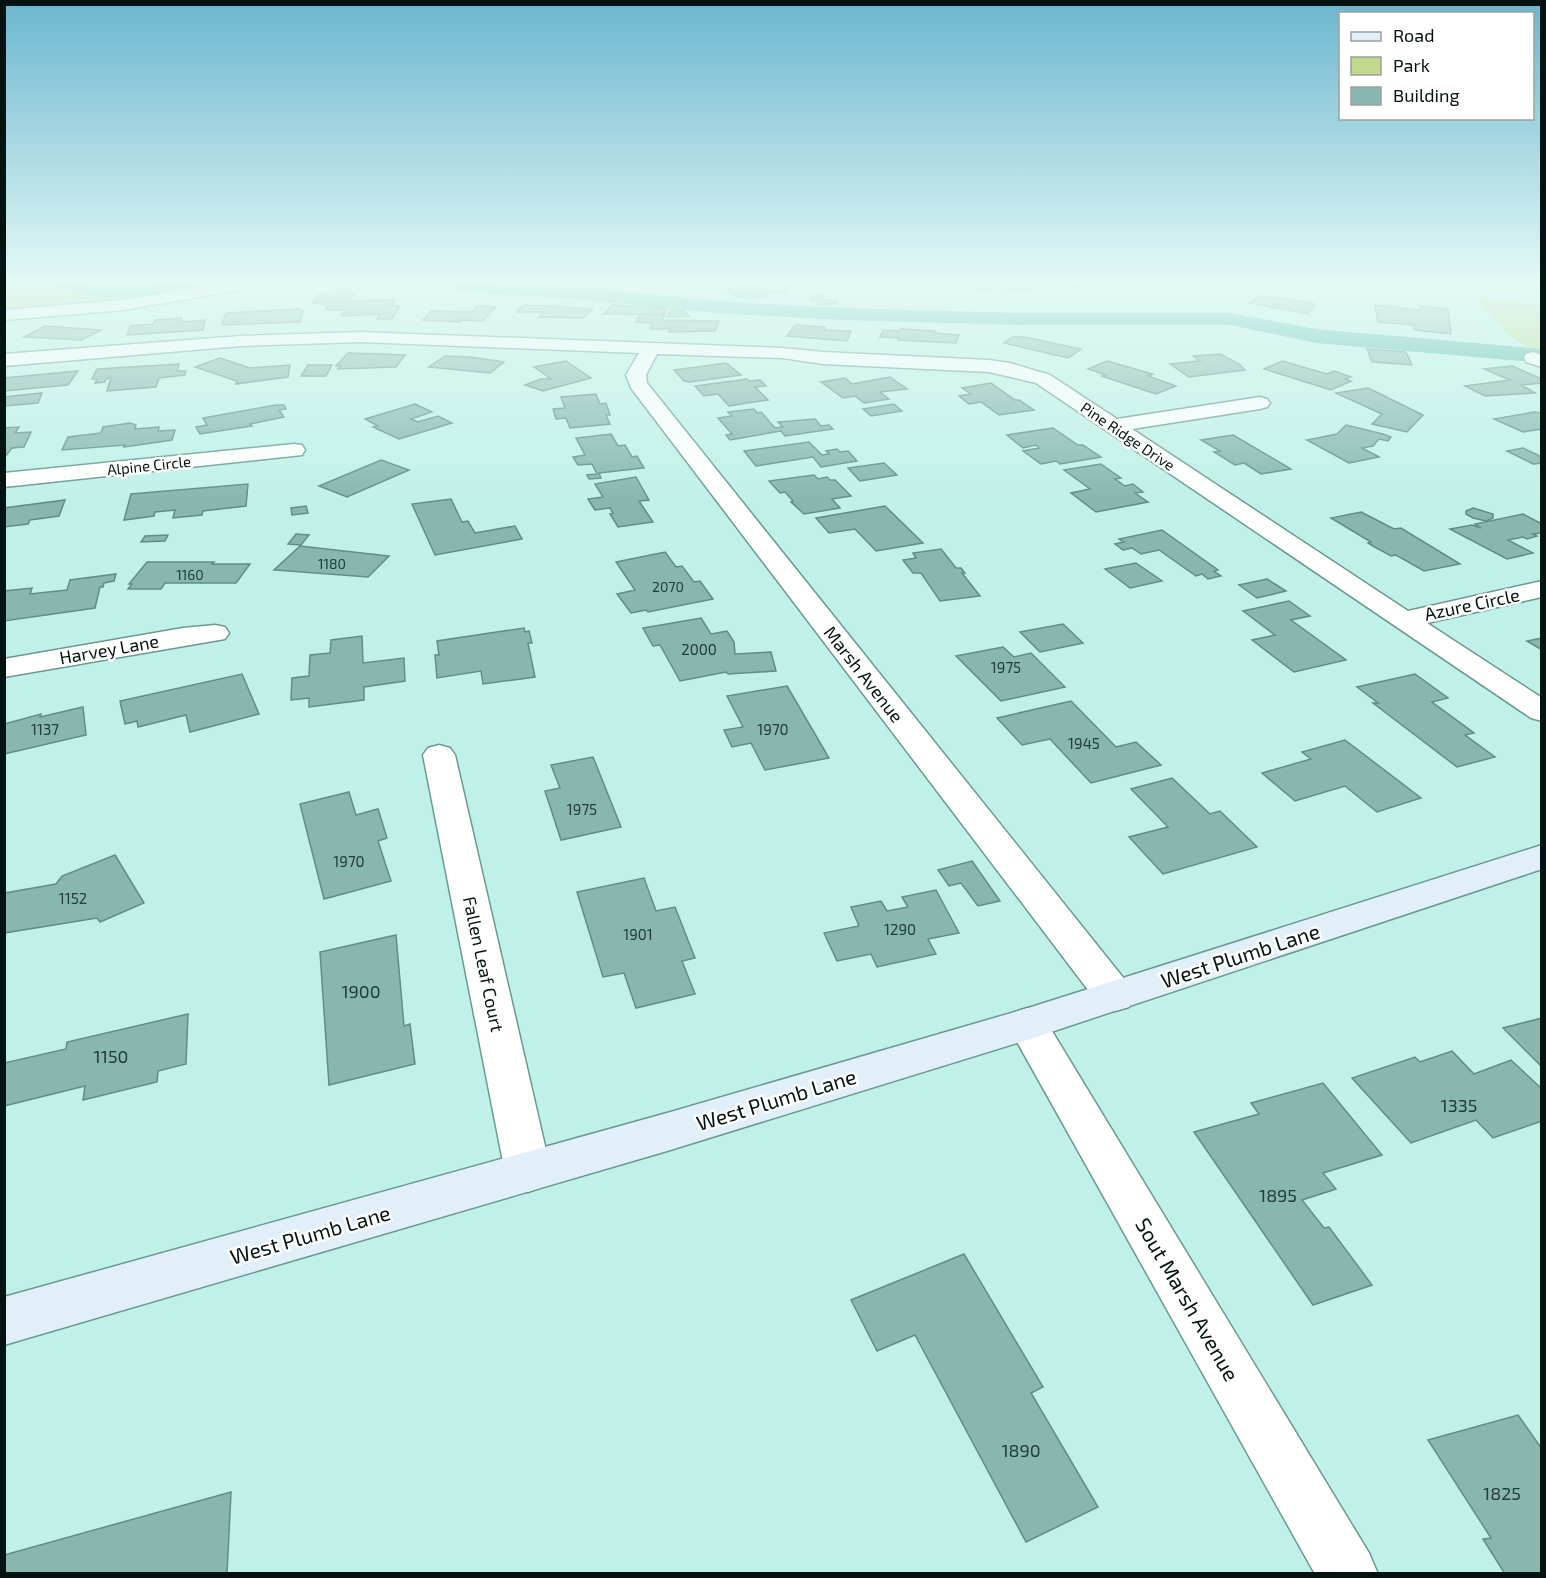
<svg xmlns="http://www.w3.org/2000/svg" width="1546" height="1578" font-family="'Exo 2',sans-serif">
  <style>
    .green { fill: #c1d98d }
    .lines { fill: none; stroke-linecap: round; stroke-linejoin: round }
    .canal { fill: #50b8a9; fill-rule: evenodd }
    .building { fill: #87b7ae; stroke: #608e86; stroke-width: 1.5 }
    .service-casing { stroke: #6b9991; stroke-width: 3 }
    .minor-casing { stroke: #6b9991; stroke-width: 3 }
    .secondary-casing { stroke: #6b9991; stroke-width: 3 }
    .service { fill: #fff; fill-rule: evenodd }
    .minor { fill: #fff; fill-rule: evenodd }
    .secondary { fill: #e1eff9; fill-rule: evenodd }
    .labels { text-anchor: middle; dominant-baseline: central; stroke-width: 5; stroke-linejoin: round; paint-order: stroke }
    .far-number-label { font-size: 14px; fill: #233c38 }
    .far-street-label { font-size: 15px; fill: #021311; stroke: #fff }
    .number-label { font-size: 15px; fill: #233c38 }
    .street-label { font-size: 18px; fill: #021311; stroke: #fff }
    .near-number-label { font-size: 18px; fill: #233c38 }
    .near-street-label { font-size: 21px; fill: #021311; stroke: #fff }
  </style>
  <rect width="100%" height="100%" fill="#c0f1e8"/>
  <g class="green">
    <polygon points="14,281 63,281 117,292 191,281 241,281 129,300 5,310 4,291"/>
    <path d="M455 281H477V283L705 302 829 309 945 313 1228 314 1329 334 1499 348 1514 357 1311 338 1227 322 1204 320C952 325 700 307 448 289Z"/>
    <polygon points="1480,298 1541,305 1541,356 1511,336 1478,304"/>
  </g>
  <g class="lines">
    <g class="canal">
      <path d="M45 281C68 280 89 285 111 285 143 285 174 280 206 281L203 285C158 296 106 304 61 289 55 287 49 287 45 281Z"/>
      <polygon points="449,281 574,287 729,302 845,308 1017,313 1230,313 1316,329 1542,349 1542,363 1316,343 1230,325 1017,325 845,320 729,314 574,299 463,292 456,290"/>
    </g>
  </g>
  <g class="building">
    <polygon points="839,281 911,281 912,282 893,286 861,283 843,285"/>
    <polygon points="956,281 1025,281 1036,282 1032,291 990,288 988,291 976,290 962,283 965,283"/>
    <polygon points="1052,281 1090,281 1079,288"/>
    <polygon points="1240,281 1317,281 1319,282 1252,287"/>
    <polygon points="787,282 794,287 785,288 788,291 764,294 767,296 751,298 738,297 722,288"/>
    <polygon points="350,290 348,293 356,294 348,301 395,300 391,306 400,306 392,319 377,319 380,314 344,316 341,315 344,311 341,310 325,310 329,305 312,303 320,294"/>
    <polygon points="810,296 824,296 824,300 836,300 836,304 818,304 818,300 811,300"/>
    <polygon points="1258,296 1286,299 1315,304 1308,314 1250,303"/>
    <polygon points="523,305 566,307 593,309 583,318 539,317 543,312 517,312"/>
    <polygon points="612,305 661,308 667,309 663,315 604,314"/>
    <polygon points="1375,305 1420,310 1420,306 1448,309 1451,334 1414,330 1414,325 1378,322"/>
    <polygon points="477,306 496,307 483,321 462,320 460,322 423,320 431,311 473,312"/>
    <polygon points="300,309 303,311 300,322 222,325 226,313"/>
    <polygon points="671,310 685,311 689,316 667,317"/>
    <polygon points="640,314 665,315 662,320 719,321 715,331 669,332 671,329 650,329 653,323 636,322"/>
    <polygon points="182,318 181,322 205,320 203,330 127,335 130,326 153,324 155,320"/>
    <polygon points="795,325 825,327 824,330 851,331 847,341 787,336"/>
    <polygon points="45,326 101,330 81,340 24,337"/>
    <polygon points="901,329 935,331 934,333 959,335 956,343 898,340 899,338 880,337 883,330 900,331"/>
    <polygon points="1013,337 1025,337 1081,349 1068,358 1004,343"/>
    <polygon points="1367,349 1406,352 1412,365 1372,362"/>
    <polygon points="348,353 381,354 405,355 396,367 338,369 341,366 336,366"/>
    <polygon points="1220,354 1239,364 1245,370 1189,377 1170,364 1200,361 1193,356"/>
    <polygon points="445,356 470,357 504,362 490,373 429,367"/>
    <polygon points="220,358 250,368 290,365 288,377 236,384 237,381 195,367"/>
    <polygon points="566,361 591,378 543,391 525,385 541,379 551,379 534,367"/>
    <polygon points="1107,361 1153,374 1148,376 1176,386 1156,394 1102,376 1106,375 1088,369"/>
    <polygon points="1282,361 1327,374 1334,371 1351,377 1345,379 1351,381 1331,390 1264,369"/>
    <polygon points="726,363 741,375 690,382 684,381 674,370"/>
    <polygon points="179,364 177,371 186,371 185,375 159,378 156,387 107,391 111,378 106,379 105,382 95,383 97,379 92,379 97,369"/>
    <polygon points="308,365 332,365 326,376 301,376"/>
    <polygon points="1512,366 1542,379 1542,383 1521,385 1535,393 1485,396 1465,386 1510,380 1484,369"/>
    <polygon points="78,371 68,385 4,391 4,378"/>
    <polygon points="890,377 907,389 880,392 889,399 864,403 855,396 843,398 821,382 845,378 852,384"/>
    <polygon points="747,379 749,381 760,380 766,386 755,387 768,400 729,406 718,394 704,396 695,386"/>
    <polygon points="991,383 1015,400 1019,400 1034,410 999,415 981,402 969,404 959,396 971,394 962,388"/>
    <polygon points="1368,388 1423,415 1407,432 1372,424 1382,414 1336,393"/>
    <polygon points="42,393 38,403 4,406 4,397"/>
    <polygon points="596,394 600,404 606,403 610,415 606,415 610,424 570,428 566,418 556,419 553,409 565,408 561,397"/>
    <polygon points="415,404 432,412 411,419 418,422 438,416 452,423 399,439 373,427 378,426 365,419"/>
    <polygon points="894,404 902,411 871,416 863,409"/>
    <polygon points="276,405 284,405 286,409 279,410 284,417 250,424 252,426 200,434 196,427 207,425 203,418"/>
    <polygon points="754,409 757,413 761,412 775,428 783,427 778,422 815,419 821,426 829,425 833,429 785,436 781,431 730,440 726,435 732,434 718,418 732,416 728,412"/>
    <polygon points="1534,412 1542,413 1542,429 1523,432 1494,419"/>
    <polygon points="130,423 136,425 135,429 159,427 158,431 175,430 172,440 124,447 125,445 62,450 68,437 101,433 103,427"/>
    <polygon points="1346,425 1383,434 1391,437 1388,441 1379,439 1373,446 1362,448 1379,457 1349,463 1307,440 1337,434"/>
    <polygon points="19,427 15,433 31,432 24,447 12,448 4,458 4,428"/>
    <polygon points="1053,428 1078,445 1083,445 1101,457 1060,464 1056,461 1041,464 1023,451 1039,448 1036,445 1023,448 1007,435"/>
    <polygon points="611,434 618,446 625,445 632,457 637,456 644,468 599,473 601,478 589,479 587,475 597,474 592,464 578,465 573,457 585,455 576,438"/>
    <polygon points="1233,435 1291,469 1261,474 1244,463 1235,465 1214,452 1220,451 1201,440"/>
    <polygon points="809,442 822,455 829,454 826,451 837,449 840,452 848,451 857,461 821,467 813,457 756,466 744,451"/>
    <polygon points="1523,448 1542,457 1542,463 1533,464 1507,451"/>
    <polygon points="381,460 409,470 347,497 319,486"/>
    <polygon points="884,463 897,475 860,481 848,468"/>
    <polygon points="1101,464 1121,478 1115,479 1125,486 1133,484 1143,492 1135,493 1148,502 1096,512 1071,493 1090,489 1064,470"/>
    <polygon points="814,475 818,479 827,477 830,480 835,480 851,496 832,499 840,508 804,514 791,502 793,501 785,492 780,493 769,481"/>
    <polygon points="636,477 649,500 639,501 653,522 618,527 610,514 613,513 610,508 595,510 588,499 603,497 595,484"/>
    <polygon points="248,484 246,506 203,511 202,515 173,518 175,510 155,512 154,516 124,520 131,494"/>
    <polygon points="451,499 462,522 468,521 475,533 515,526 522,539 435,555 412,504"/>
    <polygon points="65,500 59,516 30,520 28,524 4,527 4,508"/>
    <polygon points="306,506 308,513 292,515 291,508"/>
    <polygon points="885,506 923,543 876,551 855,529 829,533 816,518"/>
    <polygon points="1473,508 1493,514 1493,518 1486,521 1473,518 1466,514 1466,511"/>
    <polygon points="1361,512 1394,529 1401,528 1460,564 1424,571 1396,555 1391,556 1373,546 1368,543 1371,542 1331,518"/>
    <polygon points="1523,514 1542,524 1542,533 1533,534 1537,536 1527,539 1523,537 1508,540 1533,553 1507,559 1450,529 1472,525 1481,528 1475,524"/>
    <polygon points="1162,530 1218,570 1214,571 1221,576 1208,579 1202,574 1196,576 1159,550 1141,554 1132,548 1123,550 1115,544 1124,542 1119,539"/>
    <polygon points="296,534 309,535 301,545 288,544"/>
    <polygon points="168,535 165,541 141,542 145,536"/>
    <polygon points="300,546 389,556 368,577 274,570"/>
    <polygon points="941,549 956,568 961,568 965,573 962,573 980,596 940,601 921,573 913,573 903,560 916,558 913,553"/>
    <polygon points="665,552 676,567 682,566 694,582 700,581 713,599 648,612 646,610 631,613 617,594 635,590 616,562"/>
    <polygon points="147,562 214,562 212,564 250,564 236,583 165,583 161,589 128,589 132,584 129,584"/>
    <polygon points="1136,563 1162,581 1130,588 1105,569"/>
    <polygon points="116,574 114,581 104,583 103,587 100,587 95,608 4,621 4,591 32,588 30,594 67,590 70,580"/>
    <polygon points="1267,579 1286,591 1257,598 1239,585"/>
    <polygon points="1289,601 1310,616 1291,620 1346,660 1294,672 1252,640 1275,635 1243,611"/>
    <polygon points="701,618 711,634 727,631 734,642 735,654 771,652 776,671 728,674 726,672 680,681 660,645 653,646 643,628"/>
    <polygon points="1063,624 1083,643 1040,652 1020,632"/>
    <polygon points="524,628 525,632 529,631 532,643 528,643 535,677 483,684 481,671 437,678 435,655 439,655 437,641"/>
    <polygon points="362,636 363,663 404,658 405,681 364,687 364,700 309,707 309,698 291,700 292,678 309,676 310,655 330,653 331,640"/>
    <polygon points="1542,638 1542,650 1527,641"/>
    <polygon points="1003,647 1014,657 1031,653 1065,687 1001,701 956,656"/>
    <polygon points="242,674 259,714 190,732 186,715 138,727 137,721 125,724 120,701"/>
    <polygon points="1415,674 1448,698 1432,702 1474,733 1465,735 1495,757 1457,767 1373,703 1378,703 1357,687"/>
    <polygon points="787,686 829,758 765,770 751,743 732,747 724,730 743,727 727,696"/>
    <polygon points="1071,701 1116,747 1136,742 1161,765 1091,783 1050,739 1022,745 997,718"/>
    <polygon points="83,707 86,735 4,754 4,724 41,714 40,717"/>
    <polygon points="1345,740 1421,798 1377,812 1345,786 1295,801 1262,773 1311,759 1302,752"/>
    <polygon points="593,757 621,827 561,840 545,791 560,788 551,765"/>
    <polygon points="1172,778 1210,814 1220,811 1257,847 1163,874 1129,837 1168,827 1131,789"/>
    <polygon points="349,792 356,815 378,809 387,838 378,841 391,881 324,899 300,804"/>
    <polygon points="115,855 144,903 100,922 97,918 4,933 5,893 56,884 62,876"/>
    <polygon points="972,861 1000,901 978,906 961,883 949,886 938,870"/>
    <polygon points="644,878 656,911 675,907 695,958 682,961 695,994 636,1008 624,973 603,977 577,892"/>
    <polygon points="936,890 959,933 928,939 936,954 877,967 871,954 837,961 824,933 859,926 851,907 881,901 887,911 908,907 902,897"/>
    <polygon points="396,935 404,1026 410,1024 415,1064 329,1085 320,952"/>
    <polygon points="188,1014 186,1064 158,1071 157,1082 83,1100 85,1086 4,1106 4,1063 66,1049 67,1042"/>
    <polygon points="1542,1018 1542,1067 1503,1028"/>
    <polygon points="1452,1051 1474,1074 1511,1060 1542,1089 1542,1121 1493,1138 1476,1120 1411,1143 1352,1078 1415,1057 1420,1062"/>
    <polygon points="1323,1083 1382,1155 1323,1173 1336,1189 1302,1200 1324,1228 1329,1227 1372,1285 1313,1305 1194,1132 1259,1114 1251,1103"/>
    <polygon points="964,1254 1043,1387 1031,1393 1098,1507 1026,1542 915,1335 877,1351 851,1300"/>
    <polygon points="1518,1415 1542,1449 1542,1574 1505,1574 1483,1539 1491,1538 1428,1440"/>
    <polygon points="231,1492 227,1574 4,1574 4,1555"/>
  </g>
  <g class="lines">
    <g class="service-casing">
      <polygon id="service" points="268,281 353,281 349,284 288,288"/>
    </g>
    <g class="minor-casing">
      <g id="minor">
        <polygon points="235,281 270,281 262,286 124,310 4,320 4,310 124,300"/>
        <polygon points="1171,281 1187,281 1188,282 1180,287 1174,285"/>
        <polygon points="361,332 782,348 823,352 989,360 1010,363 1050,375 1117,419 1260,397 1267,399 1270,403 1267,407 1260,409 1132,429 1408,611 1542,581 1542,597 1427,623 1542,698 1542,721 1531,718 1036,383 989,372 823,364 782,358 657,354 646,375 647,383 1129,985 1135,996 1129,1007 1115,1011 1101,1007 631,388 626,375 639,353 361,342 241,346 4,366 4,354 241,336"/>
        <polygon points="1533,352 1542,355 1542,367 1526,362 1524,358 1526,354"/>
        <polygon points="294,444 302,445 305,450 302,455 4,487 4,473"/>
        <polygon points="215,625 225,627 229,633 225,639 4,677 4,659 183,628"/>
        <polygon points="439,745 450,748 455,755 551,1172 544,1186 528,1192 512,1186 505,1172 423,755 428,748"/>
        <polygon points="1027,1008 1041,1013 1369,1553 1378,1574 1315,1574 1007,1024 1013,1013"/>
      </g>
    </g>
    <g class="secondary-casing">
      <polygon id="secondary" points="1542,845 1542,869 1027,1040 667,1151 4,1345 4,1297 667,1113 1025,1009"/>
    </g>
    <use href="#service" class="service"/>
    <use href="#minor" class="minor"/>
    <use href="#secondary" class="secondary"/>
  </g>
  <linearGradient id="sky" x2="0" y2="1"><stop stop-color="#6bb6cf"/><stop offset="0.56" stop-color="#e3f9f5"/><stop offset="1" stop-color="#e3f9f5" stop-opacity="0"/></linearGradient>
  <rect width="1546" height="502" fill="url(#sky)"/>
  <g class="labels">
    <g class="far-number-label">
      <text x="332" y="563">1180</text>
      <text x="190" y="574">1160</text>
      <text x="668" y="586">2070</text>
    </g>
    <g class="far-street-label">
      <text transform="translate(1128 436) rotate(34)">Pine Ridge Drive</text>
      <text transform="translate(149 465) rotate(-6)">Alpine Circle</text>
    </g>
    <g class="number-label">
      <text x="699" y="649">2000</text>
      <text x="1006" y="667">1975</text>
      <text x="45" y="729">1137</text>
      <text x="773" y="729">1970</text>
      <text x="1084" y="743">1945</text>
      <text x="582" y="809">1975</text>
      <text x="349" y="861">1970</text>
      <text x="73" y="898">1152</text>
      <text x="900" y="929">1290</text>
      <text x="638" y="934">1901</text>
    </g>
    <g class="street-label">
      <text transform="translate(1472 604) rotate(-12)">Azure Circle</text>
      <text transform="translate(109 649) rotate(-10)">Harvey Lane</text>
      <text transform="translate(864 674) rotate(52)">Marsh Avenue</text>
      <text transform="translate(484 964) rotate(78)">Fallen Leaf Court</text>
    </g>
    <g class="near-number-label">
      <text x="361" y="991">1900</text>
      <text x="111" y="1056">1150</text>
      <text x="1459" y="1105">1335</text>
      <text x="1278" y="1195">1895</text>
      <text x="1021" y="1450">1890</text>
      <text x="1502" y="1493">1825</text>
    </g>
    <g class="near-street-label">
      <text transform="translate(1240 955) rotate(-18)">West Plumb Lane</text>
      <text transform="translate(776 1099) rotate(-17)">West Plumb Lane</text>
      <text transform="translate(310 1234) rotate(-16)">West Plumb Lane</text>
      <text transform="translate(1188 1299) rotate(60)">Sout Marsh Avenue</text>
    </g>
  </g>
  <rect width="1546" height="1578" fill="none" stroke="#021311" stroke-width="12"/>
  <rect x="1339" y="12" width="195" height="108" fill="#ffffff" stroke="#9aa1a0" stroke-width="1.5"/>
  <rect x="1351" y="32" width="30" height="9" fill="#e1eff9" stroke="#9aa1a0" stroke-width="1.5"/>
  <text x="1393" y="42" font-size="18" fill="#021311">Road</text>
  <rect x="1351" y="57" width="30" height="18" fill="#c1d98d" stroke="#9aa1a0" stroke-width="1.5"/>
  <text x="1393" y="72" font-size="18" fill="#021311">Park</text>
  <rect x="1351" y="87" width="30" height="18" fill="#87b7ae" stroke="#9aa1a0" stroke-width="1.5"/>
  <text x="1393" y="102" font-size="18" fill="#021311">Building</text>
</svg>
